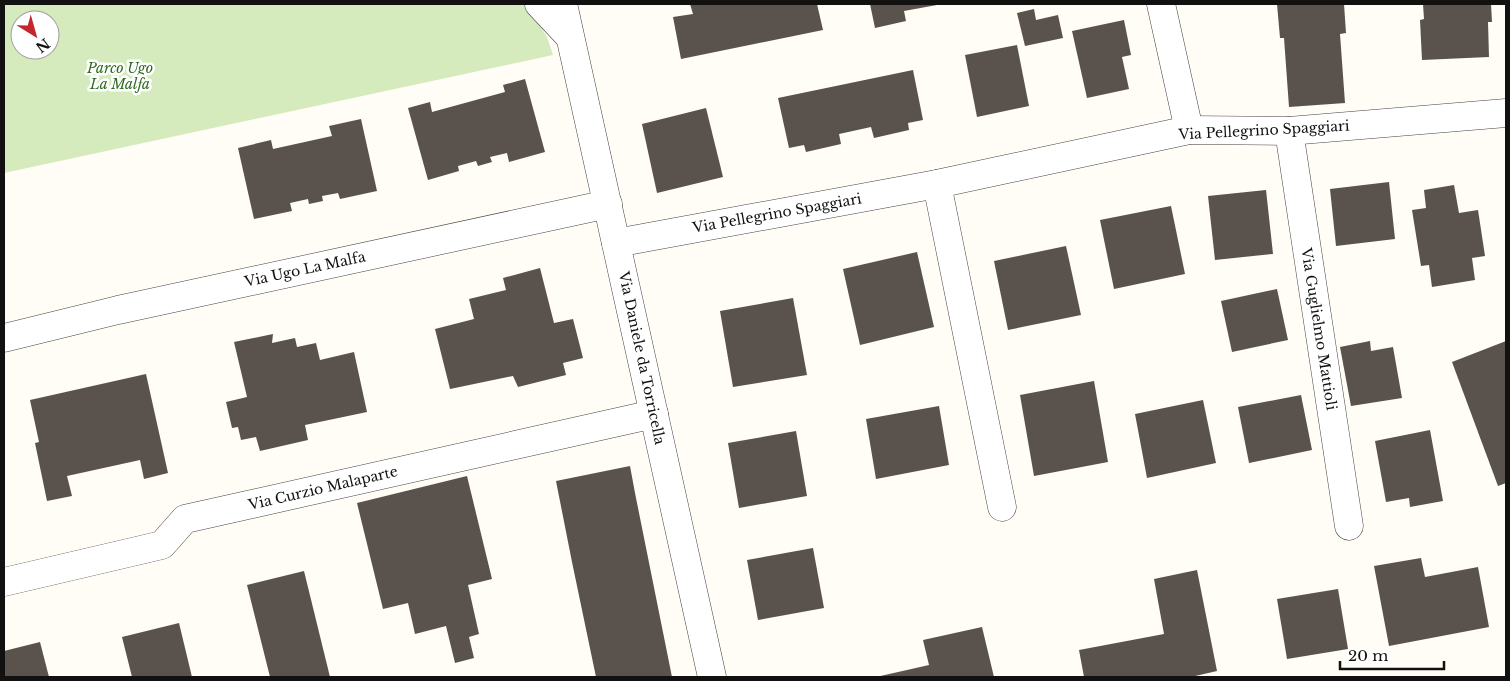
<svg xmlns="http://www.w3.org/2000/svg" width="1510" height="681" font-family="'Libre Baskerville',serif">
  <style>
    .green { fill: #d5ebbd; fill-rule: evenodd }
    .building { fill: #5a524d }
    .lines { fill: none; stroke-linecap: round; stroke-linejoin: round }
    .street-casing { stroke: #444; stroke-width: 29 }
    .street { stroke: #fff; stroke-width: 28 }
    .labels { text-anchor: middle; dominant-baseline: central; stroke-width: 5; stroke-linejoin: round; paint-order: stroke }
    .park-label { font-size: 14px; font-style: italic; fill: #2f6b1f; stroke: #fff }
    .street-label { font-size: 14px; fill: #111; stroke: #fff }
  </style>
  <rect width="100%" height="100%" fill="#fffdf5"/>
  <path class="green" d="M4 4H527L547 37 553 55 4 173ZM20 20H50V50H20Z"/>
  <g class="building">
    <polygon points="690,4 817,4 823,30 681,59 673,17 693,14"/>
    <polygon points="870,4 937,4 937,5 904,11 906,21 875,28"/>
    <polygon points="1277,4 1344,4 1346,33 1340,34 1345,103 1289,107 1284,38 1280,38"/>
    <polygon points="1423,4 1491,4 1492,22 1488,22 1489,57 1422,60 1420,20 1424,19"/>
    <polygon points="1034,9 1036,20 1058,15 1063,38 1025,46 1017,13"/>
    <polygon points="1124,20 1131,55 1122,57 1129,89 1087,98 1072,31"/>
    <polygon points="1017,45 1029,106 977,117 965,55"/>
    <polygon points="913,70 923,120 908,123 909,130 874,138 871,127 839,134 841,144 806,152 804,145 789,148 778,98"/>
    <polygon points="525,79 545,152 509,162 507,153 490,157 492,162 478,166 476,161 458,166 459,171 428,180 408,108 430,102 432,112 505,92 503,85"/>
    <polygon points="706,108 723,177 657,193 642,124"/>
    <polygon points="361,119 377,191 340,199 338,193 322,196 323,201 309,204 308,199 290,203 292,211 254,219 238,148 271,140 273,149 332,136 329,126"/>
    <polygon points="1389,182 1395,239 1336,246 1330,189"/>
    <polygon points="1454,185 1459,213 1478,210 1485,256 1472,258 1475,280 1432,287 1429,265 1421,266 1412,210 1426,208 1424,190"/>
    <polygon points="1266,190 1273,254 1215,260 1208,196"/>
    <polygon points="1171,206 1185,274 1114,289 1100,220"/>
    <polygon points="1066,246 1081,315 1008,330 994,261"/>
    <polygon points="917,252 934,327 860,345 843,269"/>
    <polygon points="540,268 554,323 573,319 583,358 563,363 566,375 518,387 513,376 450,389 435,329 474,319 469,299 506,290 503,278"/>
    <polygon points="1277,289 1288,340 1232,352 1221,301"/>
    <polygon points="793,298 807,375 733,387 720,311"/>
    <polygon points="273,334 272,343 295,338 297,347 316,343 320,360 354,352 367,412 305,425 308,440 260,451 256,437 241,440 238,427 232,428 226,402 247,397 234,342"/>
    <polygon points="1370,341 1371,351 1393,347 1402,398 1351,406 1340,347"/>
    <polygon points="1506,341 1506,483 1498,486 1452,362"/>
    <polygon points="146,374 168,473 144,479 140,460 67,476 72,496 47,501 35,443 39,442 30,400"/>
    <polygon points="1094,381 1108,462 1034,476 1020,395"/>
    <polygon points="1301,395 1312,450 1249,463 1238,407"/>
    <polygon points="1203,400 1216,463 1147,478 1135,414"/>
    <polygon points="939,406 949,465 876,479 866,419"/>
    <polygon points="1430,430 1443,501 1410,507 1409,498 1386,502 1375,441"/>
    <polygon points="796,431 807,496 739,508 728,443"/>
    <polygon points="630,466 635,493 672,677 596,677 572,562 556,481"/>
    <polygon points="467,476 492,579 468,585 479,634 469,637 474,658 455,663 446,626 415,634 408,603 383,609 357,503"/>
    <polygon points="813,548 824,608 758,620 747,560"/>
    <polygon points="1421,558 1425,577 1478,567 1489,627 1389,646 1374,566"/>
    <polygon points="1197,570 1217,671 1191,677 1084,677 1079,650 1164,634 1154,579"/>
    <polygon points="304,571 330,677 270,677 247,585"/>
    <polygon points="1338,589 1348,649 1287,659 1277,599"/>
    <polygon points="179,623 192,677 132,677 122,637"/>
    <polygon points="982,627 994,677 876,677 929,665 923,640"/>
    <polygon points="40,642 49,677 4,677 4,651"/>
  </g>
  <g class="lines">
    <g class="street-casing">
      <g id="street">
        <polyline points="539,4 569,36"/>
        <polyline points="563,4 712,677"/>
        <polyline points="1161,4 1189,130"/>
        <polyline points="1289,131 1349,526"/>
        <polyline points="937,184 1002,507"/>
        <polyline points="616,243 937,184 1189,130 1289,131 1506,113"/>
        <polyline points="4,338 118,310 608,204"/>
        <polyline points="4,582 162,545 185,519 654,414"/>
      </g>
    </g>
    <use href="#street" class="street"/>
  </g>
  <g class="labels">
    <g class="park-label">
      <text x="120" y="68">Parco Ugo<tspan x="120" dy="16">La Malfa</tspan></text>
    </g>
    <g class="street-label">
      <text transform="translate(1264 130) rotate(-3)">Via Pellegrino Spaggiari</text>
      <text transform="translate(777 213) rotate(-10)">Via Pellegrino Spaggiari</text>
      <text transform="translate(305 269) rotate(-12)">Via Ugo La Malfa</text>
      <text transform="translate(1319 329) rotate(81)">Via Guglielmo Mattioli</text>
      <text transform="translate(642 358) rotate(78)">Via Daniele da Torricella</text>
      <text transform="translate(323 488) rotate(-13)">Via Curzio Malaparte</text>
    </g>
  </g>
  <rect width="1510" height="681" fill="none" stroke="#111111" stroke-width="10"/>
  <g transform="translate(35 35) rotate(143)"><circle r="24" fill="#ffffff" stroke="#a0a0a0"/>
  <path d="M0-4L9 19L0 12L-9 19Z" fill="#c4262e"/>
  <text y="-8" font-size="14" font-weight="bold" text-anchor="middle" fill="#111111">N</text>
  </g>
  <path d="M1340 661v8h104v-8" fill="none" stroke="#111111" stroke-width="2.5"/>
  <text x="1348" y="661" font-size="15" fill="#111111" stroke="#ffffff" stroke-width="4" paint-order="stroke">20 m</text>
</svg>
